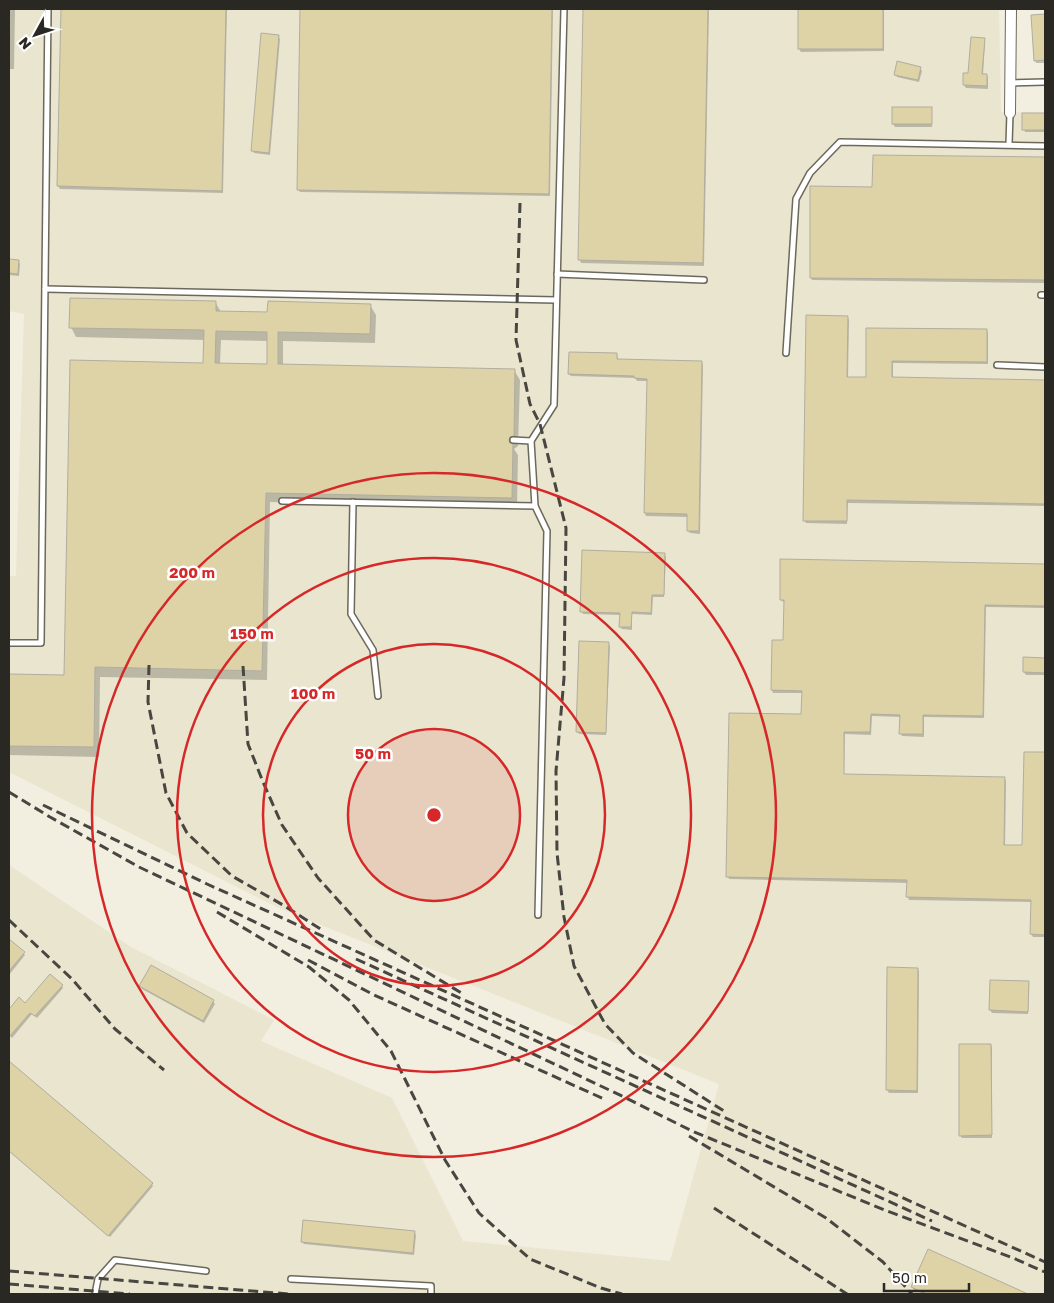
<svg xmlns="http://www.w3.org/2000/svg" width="1054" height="1303" font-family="'Golos Text',sans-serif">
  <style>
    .built { fill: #eae5cf }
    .shadow { fill: #0003; fill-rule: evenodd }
    .building { fill: #ded3a7; stroke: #b1ada0; fill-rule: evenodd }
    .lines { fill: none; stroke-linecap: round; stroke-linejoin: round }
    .service-casing { stroke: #6c695c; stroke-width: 8 }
    .minor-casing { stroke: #6c695c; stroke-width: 12 }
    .service { stroke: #fff; stroke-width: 5 }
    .minor { stroke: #fff; stroke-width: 10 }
    .rail { stroke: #484640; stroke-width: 3; stroke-dasharray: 10 5; stroke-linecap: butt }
    .ring { fill: none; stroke: #d62828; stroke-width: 2.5 }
    .centre { fill: #d62828; stroke: #fff; stroke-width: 2.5 }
    .ring-label { font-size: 15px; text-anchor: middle; font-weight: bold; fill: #d62828; stroke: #fff; stroke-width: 5; stroke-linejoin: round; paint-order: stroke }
  </style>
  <rect width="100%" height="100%" fill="#f2eee0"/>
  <polygon class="built" points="9,9 999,9 1001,112 1045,113 1045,1294 9,1294 9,865 131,947 274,1020 261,1041 392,1098 463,1241 670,1261 719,1084 281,909 9,772 9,576 16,576 24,314 9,311"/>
  <g class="shadow">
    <polygon points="9,9 15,9 14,69 9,69"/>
    <polygon points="62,9 227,9 223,193 60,189 58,186"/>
    <polygon points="301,9 553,9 550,196 300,192 298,189"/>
    <polygon points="585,9 709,9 704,266 581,263 580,260"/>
    <polygon points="799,9 884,9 884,51 801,52 799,49"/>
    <polygon points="1045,15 1045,63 1036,63 1035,60 1032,16"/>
    <polygon points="278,36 280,39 270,155 254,153 253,151"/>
    <polygon points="984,39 985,42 983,75 987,75 988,78 988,89 966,88 964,85"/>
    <polygon points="920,68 922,71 919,82 897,77 896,75"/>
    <polygon points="893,108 931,108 932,111 932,127 895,127 893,124"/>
    <polygon points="1024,114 1045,115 1045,132 1025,132 1024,129"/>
    <polygon points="874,156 1045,158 1045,283 812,280 811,278 874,188"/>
    <polygon points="9,260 18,261 20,264 19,276 9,275"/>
    <path d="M215 302 221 312 269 313 370 305 376 315 375 343 283 341V365L514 370 520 380 518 446 514 449 518 455 517 507 270 502 267 680 100 677 99 757 9 755V675L65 676 205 364V340L76 337 71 327ZM221 340 268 341V365L220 364Z"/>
    <polygon points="847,317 849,320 848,378 867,378 868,329 987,330 988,333 988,364 893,363 893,379 1045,381 1045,506 848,503 847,524 806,523 804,520"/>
    <polygon points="617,354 618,360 702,362 703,365 700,534 690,533 688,531 688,517 646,516 645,513 648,381 637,381 635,378 571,376 569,374"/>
    <polygon points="664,554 666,557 664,597 653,597 652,615 632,614 632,630 622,629 620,627 621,615 583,614 582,611"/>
    <polygon points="782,560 1045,565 1045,608 986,607 984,718 924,717 924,737 902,736 901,734 901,717 872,716 871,735 845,734 844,775 1004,778 1006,781 1005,846 1024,847 1025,753 1045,753 1045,937 1033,937 1031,934 1032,902 909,900 908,897 908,883 729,879 728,877 802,716 803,693 773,693 772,690 773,641 784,641 785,603 781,600"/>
    <polygon points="608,644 610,646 606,735 579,734 577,731"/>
    <polygon points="1025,659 1045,659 1045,675 1026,675 1024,672"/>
    <polygon points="9,940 25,955 9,975"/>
    <polygon points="151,966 213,1001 215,1004 204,1023 142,989 140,986"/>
    <polygon points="917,969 919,971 918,1093 889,1093 887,1090"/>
    <polygon points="1028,982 1029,985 1028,1014 992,1013 990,1010"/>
    <polygon points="62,986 63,988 37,1018 32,1014 12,1038 9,1035 9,1011 19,999 25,1004"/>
    <polygon points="1044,1032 1045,1032 1045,1147 1044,1145"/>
    <polygon points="991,1045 992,1048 992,1138 962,1138 960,1135"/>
    <polygon points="9,1062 152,1184 153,1186 110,1237 9,1151"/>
    <polygon points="414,1232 416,1235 414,1255 304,1244 302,1242"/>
    <polygon points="929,1251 1025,1294 924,1294 914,1290 912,1287"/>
  </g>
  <g class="building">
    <polygon points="61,9 226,9 222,191 57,186"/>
    <polygon points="300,9 552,9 549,194 297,190"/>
    <polygon points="583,9 708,9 703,263 578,260"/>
    <rect x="798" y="9" width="85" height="40"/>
    <polygon points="1045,14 1045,60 1034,61 1031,15"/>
    <polygon points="261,33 279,35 269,153 251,151"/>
    <polygon points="971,37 985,38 982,74 987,74 987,86 963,85 963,73 968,73"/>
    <polygon points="897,61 921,67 918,80 894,75"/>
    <rect x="892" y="107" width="40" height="17"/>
    <rect x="1022" y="113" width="23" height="17"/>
    <polygon points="873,155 1045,157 1045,280 810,278 810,186 872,187"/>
    <polygon points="9,259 19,260 18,274 9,273"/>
    <path d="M70 298 216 301V311L267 312 268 301 371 304 370 334 278 332V364L515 369 514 436 510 437 509 440 510 443 513 444 512 498 266 493 262 671 95 667 94 747 9 746V674L64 675 70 360 203 363 204 330 69 328ZM216 331 267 332V364L215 363Z"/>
    <polygon points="806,315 848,316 847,377 866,377 866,328 987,329 987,362 892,361 892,377 1045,380 1045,504 847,500 847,521 803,521"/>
    <polygon points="569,352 617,353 617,359 702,361 699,531 687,531 687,514 644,513 647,379 634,378 634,376 568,374"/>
    <polygon points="582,550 665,553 664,595 652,595 651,613 632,612 631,627 619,627 620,613 580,612"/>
    <polygon points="780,559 1045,564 1045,606 985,605 983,716 923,715 923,734 899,734 900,715 871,714 870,732 844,732 844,774 1005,777 1004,845 1022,845 1024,752 1045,752 1045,935 1030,934 1031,900 906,897 907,880 726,877 729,713 801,714 802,691 771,690 772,640 783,640 784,600 780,600"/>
    <polygon points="579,641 609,642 606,733 576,732"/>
    <polygon points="1023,657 1045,658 1045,673 1023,672"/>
    <polygon points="9,939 25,952 9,971"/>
    <polygon points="151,965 214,1000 203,1021 139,986"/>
    <polygon points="887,967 918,968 917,1091 886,1090"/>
    <polygon points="50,974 63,985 35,1016 30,1013 9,1037 9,1009 19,997 25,1003"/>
    <polygon points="990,980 1029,981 1028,1012 989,1010"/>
    <polygon points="959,1044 991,1044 992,1135 959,1136"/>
    <polygon points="9,1061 153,1183 108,1236 9,1151"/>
    <polygon points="303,1220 415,1231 413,1253 301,1242"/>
    <polygon points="928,1249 1028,1294 927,1294 911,1287"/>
  </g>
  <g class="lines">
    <g class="service-casing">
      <g id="service">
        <polyline points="1011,83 1045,82"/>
        <polyline points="1009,144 1010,113"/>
        <polyline points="557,274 704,280"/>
        <polyline points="45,289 556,300"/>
        <polyline points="1041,295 1045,295"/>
        <polyline points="786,353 796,199 810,173 840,142 1045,146"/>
        <polyline points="997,365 1045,367"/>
        <polyline points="513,440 531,441"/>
        <polyline points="282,501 535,506 531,441 554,405 564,9"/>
        <polyline points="353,502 351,614 373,650 378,696"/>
        <polyline points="535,506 547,531 538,915"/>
        <polyline points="9,643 41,643 48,9"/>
        <polyline points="291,1279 431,1286 431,1294"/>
        <polyline points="95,1294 98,1279 115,1260 206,1271"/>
      </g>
    </g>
    <g class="minor-casing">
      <polyline id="minor" points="1010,113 1011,9"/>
    </g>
    <use href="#service" class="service"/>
    <use href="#minor" class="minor"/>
    <g class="rail">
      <polyline points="520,203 516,340 530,404 540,424 566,528 564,678 556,771 557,853 564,917 574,966 605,1024 633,1053 724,1111"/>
      <polyline points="149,665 148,702 166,793 187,833 232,876 283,905 322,930"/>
      <polyline points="243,666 248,744 263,782 282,825 318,878 374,940 463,994"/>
      <polyline points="9,792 50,817 139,867 624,1097 692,1131 887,1211 1013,1258 1045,1272"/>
      <polyline points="43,805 207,884 1045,1262"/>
      <polyline points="217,912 309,967 349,1000 391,1051 445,1160 479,1213 530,1259 601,1288 622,1294"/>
      <polyline points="9,920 72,979 115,1029 164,1070"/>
      <polyline points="356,959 932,1221"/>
      <polyline points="308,960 374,995 604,1099"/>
      <polyline points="689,1136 826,1218 883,1262 912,1294"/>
      <polyline points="714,1208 847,1294"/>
      <polyline points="9,1271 289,1294"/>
      <polyline points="9,1284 130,1294"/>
    </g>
  </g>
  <circle cx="434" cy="815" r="86" fill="#d62828" fill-opacity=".12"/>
  <g class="ring">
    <circle cx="434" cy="815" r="86"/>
    <circle cx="434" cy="815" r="171"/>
    <circle cx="434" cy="815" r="257"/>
    <circle cx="434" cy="815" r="342"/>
  </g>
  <circle cx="434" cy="815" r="8" class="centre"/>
  <g class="ring-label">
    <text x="192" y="578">200 m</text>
    <text x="252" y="639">150 m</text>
    <text x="313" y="699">100 m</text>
    <text x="373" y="759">50 m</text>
  </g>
  <rect width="1054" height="1303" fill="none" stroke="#2a2823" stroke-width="20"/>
  <g transform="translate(35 35) rotate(230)" stroke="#ffffff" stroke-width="4" paint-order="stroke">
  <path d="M0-4L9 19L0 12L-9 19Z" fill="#2a2823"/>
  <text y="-8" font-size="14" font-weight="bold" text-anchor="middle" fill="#2a2823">N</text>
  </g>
  <path d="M884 1283v8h85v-8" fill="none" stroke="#2a2823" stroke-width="2.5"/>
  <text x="892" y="1283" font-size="15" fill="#2a2823" stroke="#ffffff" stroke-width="4" paint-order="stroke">50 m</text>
</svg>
